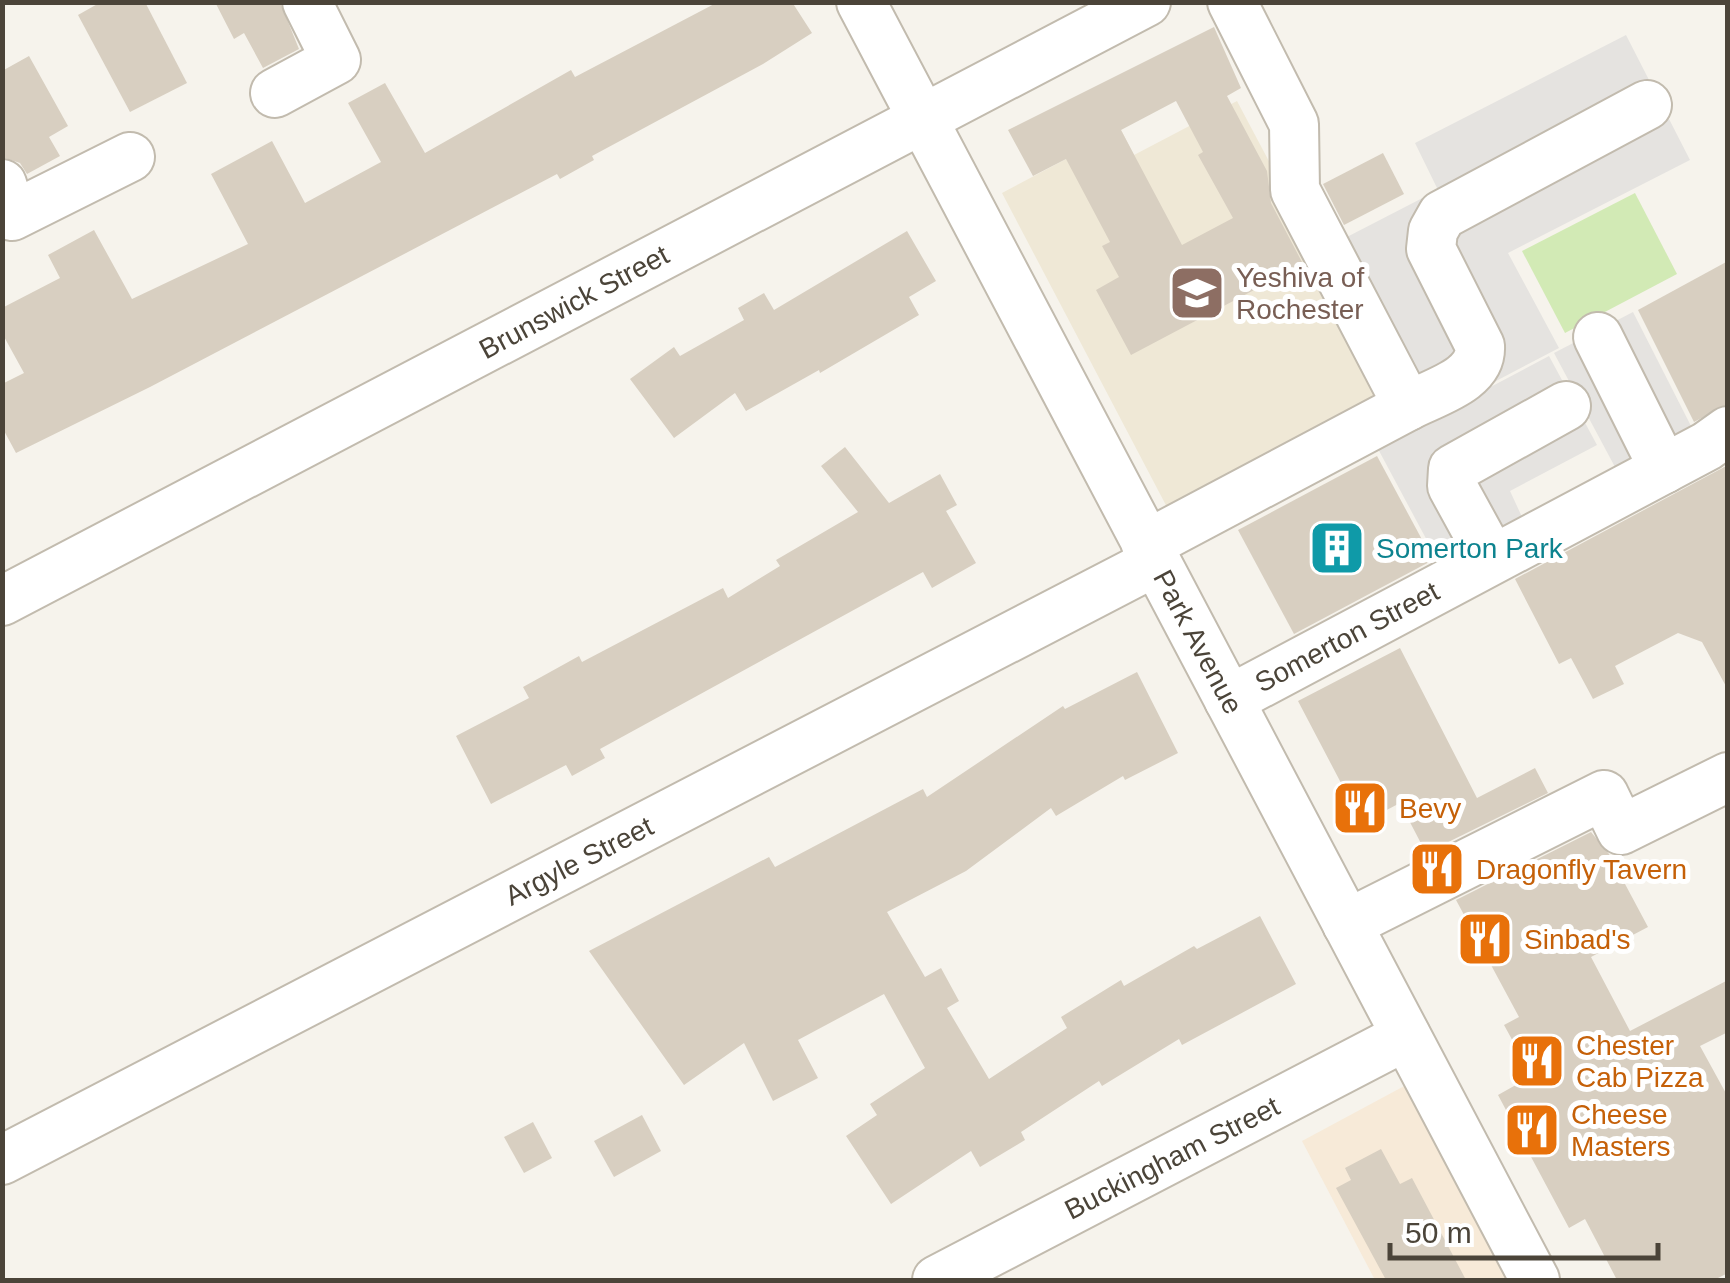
<svg xmlns="http://www.w3.org/2000/svg" width="1730" height="1283" font-family="Helvetica,sans-serif">
  <style>
    .commercial { fill: #f7ead8 }
    .education { fill: #efe8d6 }
    .green { fill: #d2eab5 }
    .parking { fill: #e5e3e0 }
    .building { fill: #d8cfc1; fill-rule: evenodd }
    .lines { fill: none; stroke-linecap: round; stroke-linejoin: round }
    .minor-casing { stroke: #c2bbae; stroke-width: 52 }
    .minor { stroke: #fff; stroke-width: 48 }
    .labels { text-anchor: middle; dominant-baseline: central; stroke-width: 10; stroke-linejoin: round; paint-order: stroke }
    .education-label { font-size: 28px; fill: #785e54; stroke: #fff; text-anchor: start }
    .street-label { font-size: 28px; fill: #4b4439; stroke: #fff }
    .culture-label { font-size: 28px; fill: #0d838f; stroke: #fff; text-anchor: start }
    .food-label { font-size: 28px; fill: #c56008; stroke: #fff; text-anchor: start }
  </style>
  <rect width="100%" height="100%" fill="#f6f3ec"/>
  <polygon class="commercial" points="1408,1084 1508,1280 1375,1280 1302,1141"/>
  <polygon class="education" points="1237,101 1392,393 1169,511 1002,193 1121,130 1134,155"/>
  <polygon class="green" points="1635,193 1677,274 1565,333 1522,251"/>
  <g class="parking">
    <polygon points="1626,35 1690,160 1508,253 1559,348 1437,412 1345,238 1438,190 1415,143"/>
    <polygon points="1633,312 1692,428 1615,467 1554,353"/>
    <polygon points="1549,356 1597,445 1510,491 1522,517 1438,561 1377,447"/>
  </g>
  <g class="building">
    <polygon points="101,2 145,2 187,83 130,112 78,15"/>
    <polygon points="215,2 280,2 299,49 263,68 244,33 234,39"/>
    <polygon points="718,2 792,2 812,33 763,64 592,156 594,160 560,179 557,174 150,387 16,453 2,427 2,384 24,373 2,333 2,308 60,278 48,255 94,230 132,299 248,244 211,174 272,141 305,203 381,162 348,103 385,83 425,153 571,70 575,77"/>
    <path d="M1214 27 1241 88 1227 96 1267 171 1271 203 1303 264 1131 355 1096 290 1119 277 1102 246 1110 242 1066 159 1033 176 1008 130ZM1176 101 1203 152 1198 155 1233 218 1182 245 1121 130Z"/>
    <polygon points="29,56 68,126 49,137 60,156 27,174 20,163 2,157 2,71"/>
    <polygon points="1383,153 1404,194 1344,225 1323,184"/>
    <polygon points="907,231 936,281 909,297 919,315 820,373 819,370 746,411 735,393 674,438 630,379 674,347 680,356 744,320 738,308 764,293 774,310"/>
    <polygon points="1728,261 1728,404 1694,422 1638,310"/>
    <polygon points="845,447 889,503 940,474 957,505 946,511 976,563 932,588 923,572 600,749 605,758 572,776 566,765 491,804 456,736 529,698 523,687 579,656 582,662 723,588 728,598 780,566 776,560 858,512 821,466"/>
    <polygon points="1377,456 1433,560 1294,634 1238,530"/>
    <polygon points="1728,465 1728,690 1702,642 1678,633 1615,666 1624,684 1593,699 1571,658 1559,664 1515,579"/>
    <polygon points="1400,648 1477,798 1535,768 1548,793 1426,853 1400,803 1362,823 1298,701"/>
    <polygon points="1137,672 1178,753 1125,780 1123,776 1056,816 1051,808 966,871 887,912 925,977 941,968 959,1001 947,1008 989,1079 1067,1028 1061,1017 1121,980 1124,986 1194,946 1197,949 1260,916 1296,984 1182,1045 1179,1039 1102,1086 1099,1081 1021,1132 1025,1140 980,1167 971,1151 891,1204 846,1136 877,1115 870,1104 925,1068 884,994 798,1040 818,1078 773,1101 744,1043 684,1085 589,951 769,857 775,867 923,789 927,797 1063,706 1065,709"/>
    <polygon points="1591,832 1609,854 1648,927 1591,957 1630,1031 1728,980 1728,1032 1700,1046 1728,1097 1728,1273 1714,1280 1617,1280 1585,1219 1569,1228 1498,1095 1532,1076 1504,1025 1519,1017 1456,900"/>
    <polygon points="642,1115 661,1151 614,1177 594,1141"/>
    <polygon points="533,1122 552,1158 524,1173 504,1137"/>
    <polygon points="1381,1149 1400,1184 1412,1178 1466,1280 1386,1280 1336,1188 1351,1180 1345,1168"/>
  </g>
  <g class="lines">
    <g class="minor-casing">
      <g id="minor">
        <polyline points="861,2 1535,1280"/>
        <polyline points="275,93 336,60 307,2"/>
        <polyline points="2,184 12,216 130,157"/>
        <polyline points="1598,337 1664,469"/>
        <path d="M1408 406C1434 392 1482 380 1480 346L1431 249 1433 231 1442 215 1647 105"/>
        <polyline points="1146,545 1408,406 1295,190 1294,124 1232,2"/>
        <polyline points="1492,559 1452,486 1453,469 1566,406"/>
        <polyline points="2,601 1146,2"/>
        <polyline points="1229,700 1707,446 1728,431"/>
        <polyline points="1347,924 1604,795 1621,830 1728,777"/>
        <polyline points="2,1160 1155,562"/>
        <polyline points="937,1280 1406,1036"/>
      </g>
    </g>
    <use href="#minor" class="minor"/>
  </g>
  <defs>
    <g id="school-square" transform="scale(2.875)"><rect x="-9" y="-9" width="18" height="18" rx="4" fill="#8d6e63" stroke="#fff"/><path d="M0-5L7-2L0 1L-7-2ZM-4 1L0 2.5L4 1V4Q0 6-4 4Z" fill="#fff"/></g>
    <g id="building-square" transform="scale(2.875)"><rect x="-9" y="-9" width="18" height="18" rx="4" fill="#0f9aa8" stroke="#fff"/><path d="M-4-6H4V6H1V3H-1V6H-4ZM-2.5-4.3h1.7v1.8h-1.7ZM.8-4.3h1.7v1.8H.8ZM-2.5-1h1.7V.8h-1.7ZM.8-1h1.7V.8H.8Z" fill="#fff"/></g>
    <g id="restaurant-square" transform="scale(2.875)"><rect x="-9" y="-9" width="18" height="18" rx="4" fill="#e8710a" stroke="#fff"/><path d="M-5-6h1v4h1v-4h1v4h1v-4h1v5L-1.5 .5V6h-2V.5L-5-1ZM5-6V6H3V1.5H1.5Q1.5-4 5-6Z" fill="#fff"/></g>
  </defs>
  <g fill-rule="evenodd">
    <use href="#school-square" x="1197" y="293"/>
    <use href="#building-square" x="1337" y="548"/>
    <use href="#restaurant-square" x="1360" y="808"/>
    <use href="#restaurant-square" x="1437" y="869"/>
    <use href="#restaurant-square" x="1485" y="939"/>
    <use href="#restaurant-square" x="1537" y="1061"/>
    <use href="#restaurant-square" x="1532" y="1130"/>
  </g>
  <g class="labels">
    <g class="education-label">
      <text x="1236" y="277">Yeshiva of<tspan x="1236" dy="32">Rochester</tspan></text>
    </g>
    <g class="street-label">
      <text transform="translate(574 302) rotate(-28)">Brunswick Street</text>
      <text transform="translate(1347 637) rotate(-28)">Somerton Street</text>
      <text transform="translate(1198 642) rotate(62)">Park Avenue</text>
      <text transform="translate(579 861) rotate(-27)">Argyle Street</text>
      <text transform="translate(1172 1158) rotate(-27)">Buckingham Street</text>
    </g>
    <g class="culture-label">
      <text x="1376" y="548">Somerton Park</text>
    </g>
    <g class="food-label">
      <text x="1399" y="808">Bevy</text>
      <text x="1476" y="869">Dragonfly Tavern</text>
      <text x="1524" y="939">Sinbad's</text>
      <text x="1576" y="1045">Chester<tspan x="1576" dy="32">Cab Pizza</tspan></text>
      <text x="1571" y="1114">Cheese<tspan x="1571" dy="32">Masters</tspan></text>
    </g>
  </g>
  <rect width="1730" height="1283" fill="none" stroke="#4b4439" stroke-width="10"/>
  <path d="M1390 1243v15h268v-15" fill="none" stroke="#4b4439" stroke-width="5"/>
  <text x="1405" y="1243" font-size="30" fill="#4b4439" stroke="#ffffff" stroke-width="8" paint-order="stroke">50 m</text>
</svg>
